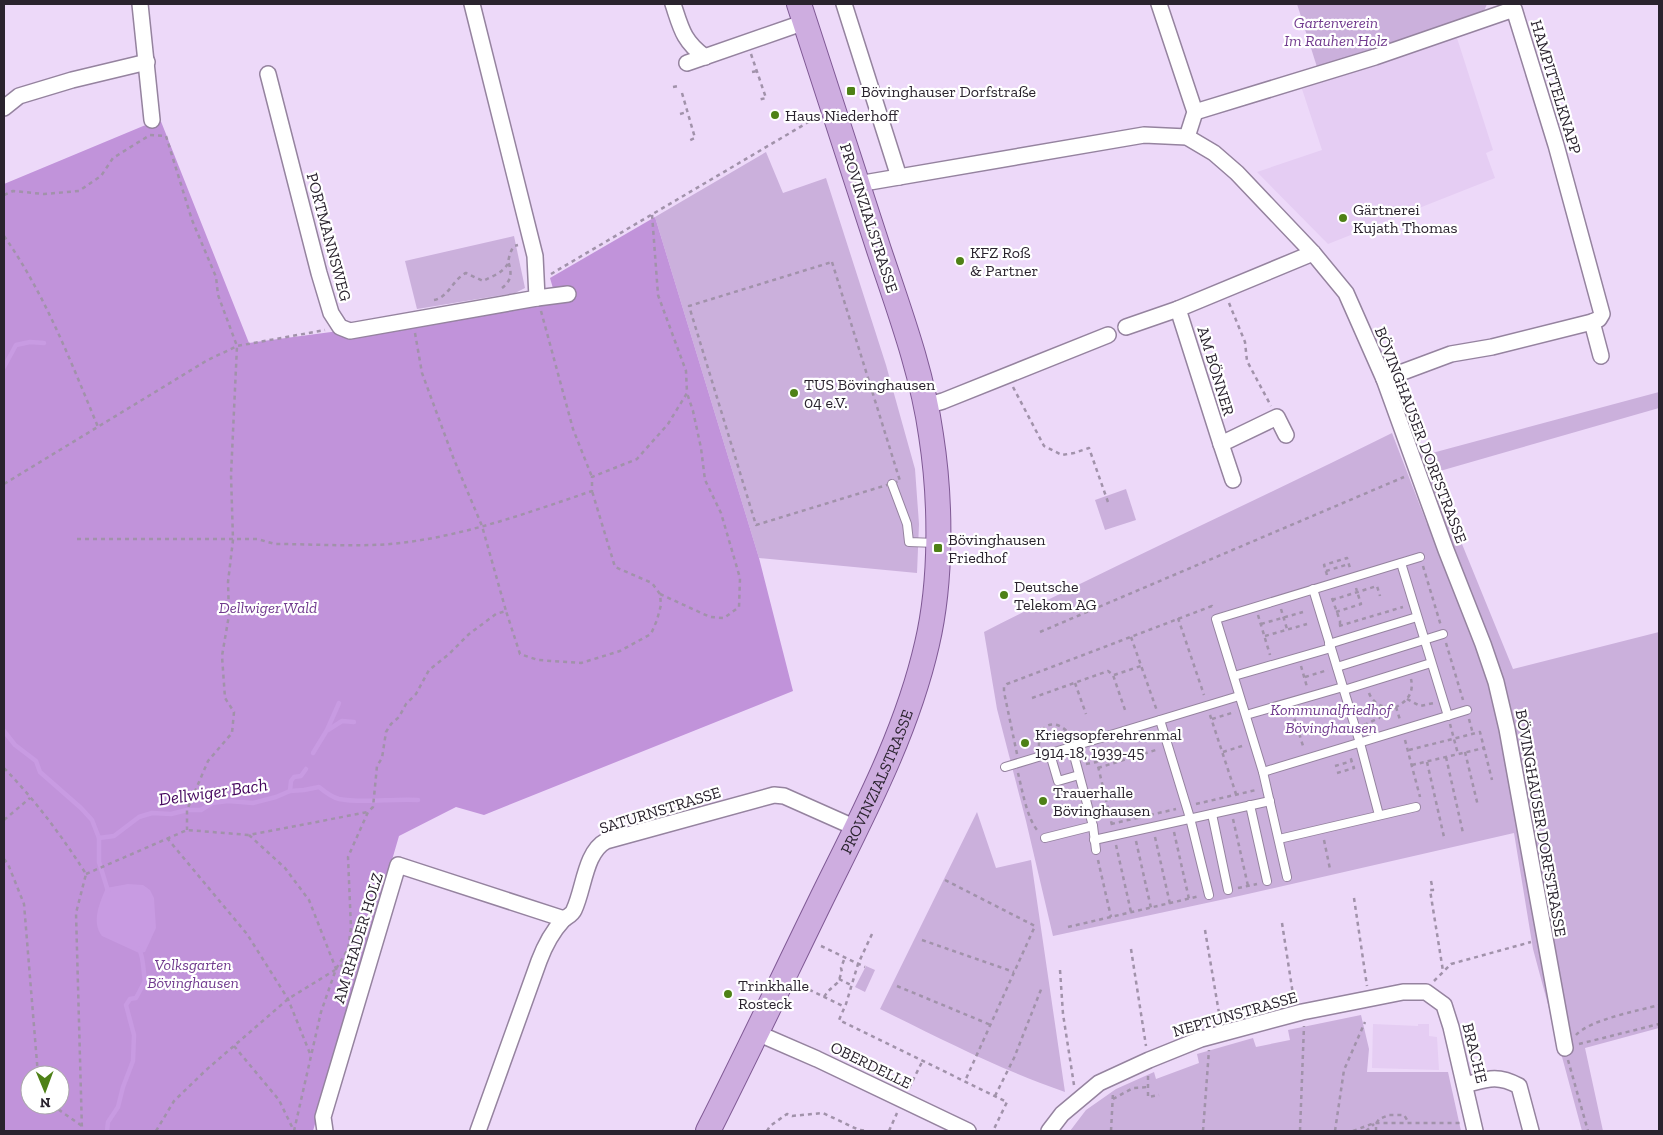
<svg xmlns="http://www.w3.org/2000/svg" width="1663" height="1135" font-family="'Zilla Slab',serif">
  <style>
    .built { fill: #e5cdf3 }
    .green { fill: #cbb0dc }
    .forest { fill: #c193da; fill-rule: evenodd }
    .water { fill: #c89be2 }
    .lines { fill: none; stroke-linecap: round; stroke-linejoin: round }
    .stream { stroke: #c89be2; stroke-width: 4.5 }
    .lane-casing { stroke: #95839f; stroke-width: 10 }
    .street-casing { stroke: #95839f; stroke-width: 18 }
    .primary-casing { stroke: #7f5994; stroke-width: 26 }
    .path { stroke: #a192aa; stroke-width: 2.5; stroke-dasharray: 4 4; stroke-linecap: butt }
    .lane { stroke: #fff; stroke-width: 8 }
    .street { stroke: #fff; stroke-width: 15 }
    .primary { stroke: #ceade0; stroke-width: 24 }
    .poi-dot { fill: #4e8116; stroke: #fff; stroke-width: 2 }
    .labels { text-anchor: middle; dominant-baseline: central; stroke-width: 4.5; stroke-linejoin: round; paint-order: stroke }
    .park-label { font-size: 16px; font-style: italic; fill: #713a8e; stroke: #fff }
    .street-label { font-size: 16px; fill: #2a232e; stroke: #fff }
    .poi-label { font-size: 16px; fill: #2a232e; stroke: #fff; text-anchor: start }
    .water-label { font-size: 18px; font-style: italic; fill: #45065e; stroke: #fff }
  </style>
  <rect width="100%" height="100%" fill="#edd9f9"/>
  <g class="built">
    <polygon points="1457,38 1493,150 1486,153 1495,178 1328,244 1257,172 1322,150 1302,89"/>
    <polygon points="1373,1024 1418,1026 1418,1024 1429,1024 1429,1036 1437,1037 1439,1070 1372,1068"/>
  </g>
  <g class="green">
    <polygon points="1297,4 1487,4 1482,16 1317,67"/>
    <polygon points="766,152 783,193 826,178 886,365 915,469 919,524 917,573 759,558 655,217"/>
    <polygon points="514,236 525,288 515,293 417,309 405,261"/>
    <path d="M1659 392V408L1433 473 1513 669 1659 632V1028L1585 1048 1603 1131H1582L1533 949 1514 833 1239 896 1053 936 1026 821 997 709 984 632C1119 563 1257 500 1392 433L1427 524 1440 517 1421 456Z"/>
    <polygon points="1126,489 1136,520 1105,530 1095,500"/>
    <path d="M977 812 996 868 1031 860 1065 1092C1001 1070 941 1039 880 1009Z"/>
    <polygon points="866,966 875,970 865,992 855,987"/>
    <polygon points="1361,1015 1369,1049 1367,1072 1448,1072 1461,1131 1070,1131 1086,1110 1116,1089 1154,1072 1156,1079 1199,1063 1197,1054 1253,1038 1256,1047 1290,1040 1288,1030"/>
  </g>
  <path class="forest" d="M160 119 249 343 557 302 550 278 655 217 759 558 793 691 484 815 456 807 399 836 313 1131H4V184ZM30 1075H60V1105H30Z"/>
  <path class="water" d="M128 884 143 885 150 890 154 898 156 928 145 952 139 953 102 936C91 922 100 902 106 888Z"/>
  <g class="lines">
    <g class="stream">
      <polyline points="4,367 16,345 30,342 44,343"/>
      <polyline points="328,730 342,721 354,722"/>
      <path d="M4 731 15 745 36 761 40 772 81 808 92 820 99 838 114 836 139 817 152 813 171 814 187 810H201L212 803 228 801 253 803 276 797 290 791 304 790 319 787C325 792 331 797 339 799 364 804 392 798 418 800"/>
      <polyline points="313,753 327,730 339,703"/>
      <polyline points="290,791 291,781 294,777 301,776 306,769"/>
      <polyline points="99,838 99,862 108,891"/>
      <path d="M107 1131 108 1122 118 1107 123 1087 133 1061 134 1035 126 1005 130 999 136 998 145 981C143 971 144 958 139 949"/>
    </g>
    <g class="lane-casing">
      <g id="lane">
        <polyline points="892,484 907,524 909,542 936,543"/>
        <polyline points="1401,563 1448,716"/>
        <polyline points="1313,589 1360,743 1379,815"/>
        <polyline points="1329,644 1417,617"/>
        <polyline points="1337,667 1443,634"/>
        <polyline points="1234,676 1331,648"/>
        <polyline points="1344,690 1431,663"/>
        <polyline points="1246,715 1343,687"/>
        <polyline points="1160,720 1190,818 1209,895"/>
        <polyline points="1072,748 1093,826 1096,850"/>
        <polyline points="1050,754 1058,781 1079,775"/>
        <polyline points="1005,767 1239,696"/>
        <polyline points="1263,772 1467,710"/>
        <polyline points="1250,805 1267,881"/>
        <polyline points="1212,814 1228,890"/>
        <polyline points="1045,838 1093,826"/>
        <polyline points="1279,839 1416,807"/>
        <polyline points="1094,840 1270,801"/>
        <polyline points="1287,877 1263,772 1216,619 1420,557"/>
      </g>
    </g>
    <g class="street-casing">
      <g id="street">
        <polyline points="140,4 152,120"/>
        <path d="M673 4C681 28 683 41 705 57"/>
        <polyline points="844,4 899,177"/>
        <polyline points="1159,4 1195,112 1187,137"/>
        <polyline points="687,63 805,22"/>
        <polyline points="268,74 319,273 331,313 340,327 350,331 537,298 535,256 472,4"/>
        <polyline points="4,108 19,96 72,80 147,62"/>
        <polyline points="1195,112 1375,57 1514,9 1556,145 1602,314 1599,319 1592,322 1492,347 1451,354 1384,379"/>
        <polyline points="858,184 1144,135 1187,137 1214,153 1237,173 1313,253 1346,293 1384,379 1446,550 1483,644 1496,682 1507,729 1565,1048"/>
        <polyline points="537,298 568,294"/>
        <polyline points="1592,322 1601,356"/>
        <polyline points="1126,327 1178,309"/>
        <polyline points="926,406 943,401 1108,335"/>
        <polyline points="1286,435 1277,417 1221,444 1178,309 1313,253"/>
        <polyline points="1221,444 1233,480"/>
        <polyline points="757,1033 817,1059 968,1131"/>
        <path d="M1465 1085C1487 1079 1497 1074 1519 1086L1531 1131"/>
        <polyline points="325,1131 323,1117 398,865 564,919"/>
        <path d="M478 1131 539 961C545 945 551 933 563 920 566 917 572 915 574 910 584 889 585 852 606 841L774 795 784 796 856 828"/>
        <polyline points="1049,1131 1062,1114 1099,1083 1149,1060 1201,1039 1302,1012 1403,992 1426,992 1444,1005 1451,1027 1475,1131"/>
      </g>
    </g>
    <g class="primary-casing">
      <g id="primary">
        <path id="s1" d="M708 1131C746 1056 782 980 819 904 860 820 906 736 927 644 942 580 941 499 931 435 922 371 899 310 879 250 853 168 826 86 799 4"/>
      </g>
    </g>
    <g class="path">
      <polyline points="751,54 766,98 758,100"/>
      <polyline points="752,72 757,71"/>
      <polyline points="673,87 678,86"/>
      <polyline points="682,93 695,138 688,141"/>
      <polyline points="680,114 687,112"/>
      <polyline points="4,195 13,191 44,194 79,191 101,176 113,158 150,135 166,136 192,220 216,277 218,295 237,346 231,475 233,540 228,582 229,615 222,656 225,698 234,712 232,733 208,761 187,810 187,830"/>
      <path d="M4 236C45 294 71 362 98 427"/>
      <polygon points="832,262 900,481 756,525 689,306"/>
      <polyline points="551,274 817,117"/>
      <path d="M502 288C512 280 512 273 508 261"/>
      <path d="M434 300C449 297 453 279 466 273L483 281C491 277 502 273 507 265 509 260 509 253 514 246L518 245"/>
      <polyline points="1229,303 1245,342 1247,361 1271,406"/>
      <polyline points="541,311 573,429 592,477"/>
      <polyline points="415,333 422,373 453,457 482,526 506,611"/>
      <polyline points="1013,387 1044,446 1062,455 1074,453 1089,448 1109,505"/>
      <polyline points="4,484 206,361 237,346 325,330"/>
      <path d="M77 539H257L275 544C313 544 352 547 390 544 459 538 527 513 592 491V477L637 459 668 424 687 393 686 371 658 295 652 214"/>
      <polyline points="1423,566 1441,626"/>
      <polyline points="1326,571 1349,564"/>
      <polyline points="1327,575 1324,565 1347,558 1350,568"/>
      <polyline points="660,594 710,617 724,618 739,607 740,578 721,513 705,480 701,448 693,411 687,393"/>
      <polyline points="1332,598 1340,621 1340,626"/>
      <polyline points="1332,600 1377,586 1380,596"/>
      <polyline points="1281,609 1287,629"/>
      <polyline points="1336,612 1361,604 1356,588"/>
      <polyline points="1258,615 1270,655"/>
      <polyline points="1178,618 1204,695"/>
      <polyline points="1261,624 1303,612"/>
      <polyline points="1339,626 1403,607"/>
      <polyline points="1040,632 1404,477"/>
      <polyline points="1265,636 1307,624"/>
      <polyline points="1131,637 1157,711"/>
      <polyline points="1446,643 1463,700"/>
      <polyline points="1301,666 1307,687"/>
      <polyline points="1114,675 1141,666"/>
      <polyline points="1305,677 1328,670"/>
      <polyline points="1075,683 1086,714"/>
      <path d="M1369 693C1373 704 1384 709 1396 707 1408 701 1414 692 1411 679"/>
      <polyline points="1032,698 1108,671 1113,675 1125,710"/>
      <polyline points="1407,699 1420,706 1434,703"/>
      <polyline points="1396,707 1400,720"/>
      <polyline points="1292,711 1304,749"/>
      <polyline points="1210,715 1236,794"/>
      <polyline points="1212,719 1235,712"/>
      <polyline points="1469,719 1473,734"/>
      <polyline points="1450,724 1458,754"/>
      <polyline points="1364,725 1379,718 1383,707"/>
      <polyline points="1405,740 1420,797"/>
      <path d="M1039 746C1038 722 1057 717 1071 736"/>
      <polyline points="1409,750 1480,732 1492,780"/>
      <polyline points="1223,752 1245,745"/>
      <polyline points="1465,752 1478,806"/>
      <polyline points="1017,754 1004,692 1004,687 1007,684 1212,606 1213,609"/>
      <polyline points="1446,757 1463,833"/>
      <polyline points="1427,762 1444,837"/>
      <polyline points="1086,764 1097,762 1112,825"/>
      <polyline points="1412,765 1484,748"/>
      <polyline points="1335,766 1352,761"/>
      <path d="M4 768C35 800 62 836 86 874L76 913 82 1131"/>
      <polyline points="1098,768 1159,749"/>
      <path d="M1018 773C1022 789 1027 819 1038 831"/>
      <polyline points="1337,773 1354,768 1350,756"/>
      <polyline points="1196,804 1256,790"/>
      <polyline points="1233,819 1248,886"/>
      <polyline points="4,820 30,798"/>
      <polyline points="1111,824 1176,809"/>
      <polyline points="1174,832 1189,899"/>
      <polyline points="249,835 285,868 309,900 336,969 356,956"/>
      <polyline points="1155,837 1170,904"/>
      <polyline points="167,838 247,934 288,999 311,1056"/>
      <polyline points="1324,840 1330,869"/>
      <polyline points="1136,841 1151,908"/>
      <polyline points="1116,845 1131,912"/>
      <polyline points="4,859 8,864 24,904 38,1075"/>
      <polyline points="1098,860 1111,917"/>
      <polyline points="86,874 187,830 249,835 368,812"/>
      <polyline points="945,880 1035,926 965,1081"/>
      <polyline points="1431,881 1433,890 1430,890 1443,971"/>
      <polyline points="1238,888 1257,884"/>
      <polyline points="1354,898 1367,986"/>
      <polyline points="1282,923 1294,1001"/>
      <polyline points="1068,927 1200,896"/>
      <polyline points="1205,930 1220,1019"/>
      <polyline points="872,934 858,964 846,1004 839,1020 1007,1102 993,1131"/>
      <polyline points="922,940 1014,972"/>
      <polyline points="821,946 865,967"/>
      <polyline points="1131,949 1146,1046"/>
      <polyline points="1060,970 1063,1014 1074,1085"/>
      <polyline points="839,979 851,985"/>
      <polyline points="1434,981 1451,964 1531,942"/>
      <polyline points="802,986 845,1007"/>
      <polyline points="897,986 991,1025"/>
      <path d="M824 997C829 989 830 990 836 984 839 982 840 976 842 972L841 968 845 957"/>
      <path d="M1576 1035C1591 1019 1638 1011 1659 1005"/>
      <polyline points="1579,1044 1659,1024"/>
      <polyline points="234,1046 279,1100 294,1131"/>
      <polyline points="1568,1060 1588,1131"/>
      <polyline points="1148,1076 1148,1097 1159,1095"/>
      <polyline points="909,1088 923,1060"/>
      <polyline points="995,1096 1014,1058 1042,987"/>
      <polyline points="1113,1099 1133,1088 1148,1087"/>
      <polyline points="52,1105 82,1126"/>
      <polyline points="156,1131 174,1101 205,1071 288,999 335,970"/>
      <polyline points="294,1131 321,1012 336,969 348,949 351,928 348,857 368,812 373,807 377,766 382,758 386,732 391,724 399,717 406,704 416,694 429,670 449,654 469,634 496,614 506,611 520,654 538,660 581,663 620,651 651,634 657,620 661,605 660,594 652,583 615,567 592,491"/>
      <polyline points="767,1131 770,1126 787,1114 792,1116 823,1113 859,1130 868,1131"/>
      <polyline points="889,1131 897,1113"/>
      <polyline points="1111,1131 1113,1093"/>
      <polyline points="1203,1131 1209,1050"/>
      <polyline points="1300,1131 1304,1026"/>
      <polyline points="1335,1131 1344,1070 1365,1022"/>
      <polyline points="1353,1131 1374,1123 1460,1123"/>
      <polyline points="1366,1131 1374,1124"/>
      <polyline points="1376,1131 1376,1124 1379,1119 1389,1115 1404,1115 1409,1123"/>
    </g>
    <use href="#lane" class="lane"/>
    <use href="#street" class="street"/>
    <use href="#primary" class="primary"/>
  </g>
  <g class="poi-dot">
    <rect x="846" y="86" width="10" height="10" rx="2.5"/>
    <circle cx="775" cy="115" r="5"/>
    <circle cx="1343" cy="218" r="5"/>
    <circle cx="960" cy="261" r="5"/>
    <circle cx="794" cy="393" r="5"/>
    <rect x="933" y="543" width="10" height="10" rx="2.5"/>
    <circle cx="1004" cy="595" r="5"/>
    <circle cx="1025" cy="743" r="5"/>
    <circle cx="1043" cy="801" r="5"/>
    <circle cx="728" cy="994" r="5"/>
  </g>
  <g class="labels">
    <g class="park-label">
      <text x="1336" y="22">Gartenverein<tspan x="1336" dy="18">Im Rauhen Holz</tspan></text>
      <text x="268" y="607">Dellwiger Wald</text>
      <text x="1331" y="709">Kommunalfriedhof<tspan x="1331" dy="18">Bövinghausen</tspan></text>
      <text x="193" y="964">Volksgarten<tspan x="193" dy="18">Bövinghausen</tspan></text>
    </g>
    <g class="street-label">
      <text transform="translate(1556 87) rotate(73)">HAMPITTELKNAPP</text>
      <text transform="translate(869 218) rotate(72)">PROVINZIALSTRASSE</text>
      <text transform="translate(329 237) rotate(75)">PORTMANNSWEG</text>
      <text transform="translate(1216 371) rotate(73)">AM BÖNNER</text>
      <text transform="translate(1421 435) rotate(69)">BÖVINGHAUSER DORFSTRASSE</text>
      <text stroke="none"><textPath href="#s1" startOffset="388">PROVINZIALSTRASSE</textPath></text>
      <text transform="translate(660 810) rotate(-17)">SATURNSTRASSE</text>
      <text transform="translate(1541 823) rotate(80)">BÖVINGHAUSER DORFSTRASSE</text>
      <text transform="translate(358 938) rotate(-73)">AM RHADER HOLZ</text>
      <text transform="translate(1235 1014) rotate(-16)">NEPTUNSTRASSE</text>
      <text transform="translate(1475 1053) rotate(76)">BRACHE</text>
      <text transform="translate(871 1065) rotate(26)">OBERDELLE</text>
    </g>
    <g class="poi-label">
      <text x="861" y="91">Bövinghauser Dorfstraße</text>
      <text x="785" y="115">Haus Niederhoff</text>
      <text x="1353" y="209">Gärtnerei<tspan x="1353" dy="18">Kujath Thomas</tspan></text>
      <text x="970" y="252">KFZ Roß<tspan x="970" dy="18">&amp; Partner</tspan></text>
      <text x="804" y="384">TUS Bövinghausen<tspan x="804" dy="18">04 e.V.</tspan></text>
      <text x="948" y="539">Bövinghausen<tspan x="948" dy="18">Friedhof</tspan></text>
      <text x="1014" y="586">Deutsche<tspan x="1014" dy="18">Telekom AG</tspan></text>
      <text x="1035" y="734">Kriegsopferehrenmal<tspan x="1035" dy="18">1914-18, 1939-45</tspan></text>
      <text x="1053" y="792">Trauerhalle<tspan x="1053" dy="18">Bövinghausen</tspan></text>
      <text x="738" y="985">Trinkhalle<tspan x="738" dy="18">Rosteck</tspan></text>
    </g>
    <g class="water-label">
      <text transform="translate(213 792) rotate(-8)">Dellwiger Bach</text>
    </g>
  </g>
  <rect width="1663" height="1135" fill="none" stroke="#2a232e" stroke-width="10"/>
  <g transform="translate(45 1090) rotate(179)"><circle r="24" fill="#ffffff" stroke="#aaa7ab"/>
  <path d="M0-4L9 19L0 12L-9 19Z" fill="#4e8116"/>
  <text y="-8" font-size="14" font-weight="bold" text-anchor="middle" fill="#2a232e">N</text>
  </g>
</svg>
